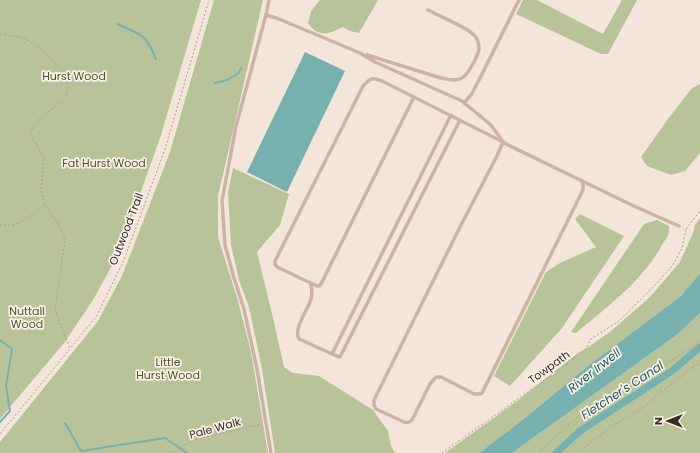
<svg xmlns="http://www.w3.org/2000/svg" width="700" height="453" font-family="Poppins,sans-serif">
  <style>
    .green { fill: #b8c399 }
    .water { fill: #77b1af }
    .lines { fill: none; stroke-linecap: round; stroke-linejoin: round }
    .stream { stroke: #77b1af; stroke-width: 2 }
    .canal { stroke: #77b1af; stroke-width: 7 }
    .path { stroke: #b79d8f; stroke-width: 1; stroke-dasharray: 2 2; stroke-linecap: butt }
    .service { stroke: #cbb4a5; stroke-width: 3.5 }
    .labels { text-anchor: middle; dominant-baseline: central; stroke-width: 3.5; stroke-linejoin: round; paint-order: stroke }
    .park-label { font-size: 11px; fill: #4a5629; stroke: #faf0e7 }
    .street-label { font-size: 11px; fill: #372b27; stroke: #faf0e7 }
    .water-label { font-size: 12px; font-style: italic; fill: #1a5a5a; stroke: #faf0e7 }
  </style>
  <rect width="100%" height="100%" fill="#f3e5da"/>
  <g class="green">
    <polygon points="0,0 201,0 161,135 120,251 93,300 64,343 0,419"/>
    <polygon points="214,0 263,0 218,196 218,237 238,301 251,352 268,453 0,453 0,442 98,321 122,276 170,152"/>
    <path d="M320 0H378L359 33 350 31 343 27C329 34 318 38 308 23L311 11Z"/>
    <polygon points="523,0 537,0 603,34 622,0 637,0 608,54 601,54 516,14"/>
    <polygon points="700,84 700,153 685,171 671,175 647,166 641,157 668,119 692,88"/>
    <polygon points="233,168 289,194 280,225 257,252 273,318 284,367 293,373 319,376 373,410 388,431 391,446 395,453 275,453 262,369 249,307 239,280 231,245 228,192"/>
    <polygon points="580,214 624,236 562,328 510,386 494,376 546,272 560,263 596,247 575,219"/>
    <polygon points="700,218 700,273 681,296 589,365 525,418 479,453 445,453 517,401 578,353 590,346 611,331 650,297 680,262 693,233 695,225"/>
    <path d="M657 220 669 226C670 234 667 237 663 243 643 281 608 306 576 333L571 332 644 224Z"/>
    <polygon points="700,313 700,453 512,453 678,334"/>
  </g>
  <g class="water">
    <polygon points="305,52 345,71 287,192 247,172"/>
    <polygon points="700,273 700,313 678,334 512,453 479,453 525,418 589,365 681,296"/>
  </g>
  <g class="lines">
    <g class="stream">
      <path d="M117 24C141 34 146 34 156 59"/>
      <path d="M215 83C221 82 224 81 229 79 235 75 239 75 241 68"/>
      <polyline points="0,340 12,349 6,386 10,411 0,422"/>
      <polyline points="65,423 81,451 165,438 187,453"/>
    </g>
    <polyline class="canal" points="556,453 580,431 672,371 700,347"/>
    <g class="path">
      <polyline points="0,34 23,38 33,43 44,51 65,75 68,89 65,98 35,123 30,134 44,157 41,190 45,204 53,217 59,225 65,239 55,309 70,349"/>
      <path d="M0 225C19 228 31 215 45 205"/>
      <polyline points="686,229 700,211"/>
      <polyline points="0,434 96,317 124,260 165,149 209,0"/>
      <polyline points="171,453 193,440 262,424"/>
      <polyline points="442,453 560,369 585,350 591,339 619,321 656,284 673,265 682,248 686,230 683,229"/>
      <polyline points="538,453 588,408 616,396 659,369 696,344 700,340"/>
      <polyline points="577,453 615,424 639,411 672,383 700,362"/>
    </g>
    <g class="service">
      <polyline points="269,0 266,15 236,126 222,201 225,245 234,278 244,309 257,369 271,453"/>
      <polyline points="266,15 279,19 360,53 375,62 462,101 491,125 504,143 636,207 679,226"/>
      <path d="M367 55 441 78C448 79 455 82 462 78 468 75 478 56 479 49 479 44 478 39 474 35 467 27 439 16 428 10"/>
      <path d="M414 97 321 284 319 286H317L277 267 275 264V261L363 86C371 77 374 77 384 82 424 102 464 122 503 142L497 156 461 225 374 400V405L376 409 404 422C407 423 409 423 412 420L430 384 436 377H441L474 394H480L482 393 583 190V184L581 180"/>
      <polyline points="464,103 471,95 477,84 519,0"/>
      <path d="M311 283C311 289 313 294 311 299 308 310 293 328 299 339L332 354 451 115"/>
      <polyline points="332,354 340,357 460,120"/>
    </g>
  </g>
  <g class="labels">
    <g class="park-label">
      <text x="74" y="76">Hurst Wood</text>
      <text x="104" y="163">Fat Hurst Wood</text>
      <text x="27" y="311">Nuttall<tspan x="27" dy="13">Wood</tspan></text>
      <text x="168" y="362">Little<tspan x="168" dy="13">Hurst Wood</tspan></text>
    </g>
    <g class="street-label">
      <text transform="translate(126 229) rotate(-69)">Outwood Trail</text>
      <text transform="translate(549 367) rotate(-36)">Towpath</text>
      <text transform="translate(215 428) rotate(-15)">Pale Walk</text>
    </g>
    <g class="water-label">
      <text transform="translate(594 370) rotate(-38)">River Irwell</text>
      <text transform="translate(622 390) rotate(-33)">Fletcher's Canal</text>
    </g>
  </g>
  <g transform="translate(668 421) rotate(270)" stroke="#faf0e7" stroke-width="3" paint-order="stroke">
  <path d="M0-3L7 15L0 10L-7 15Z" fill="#372b27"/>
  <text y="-6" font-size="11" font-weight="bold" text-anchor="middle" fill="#372b27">N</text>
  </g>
</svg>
